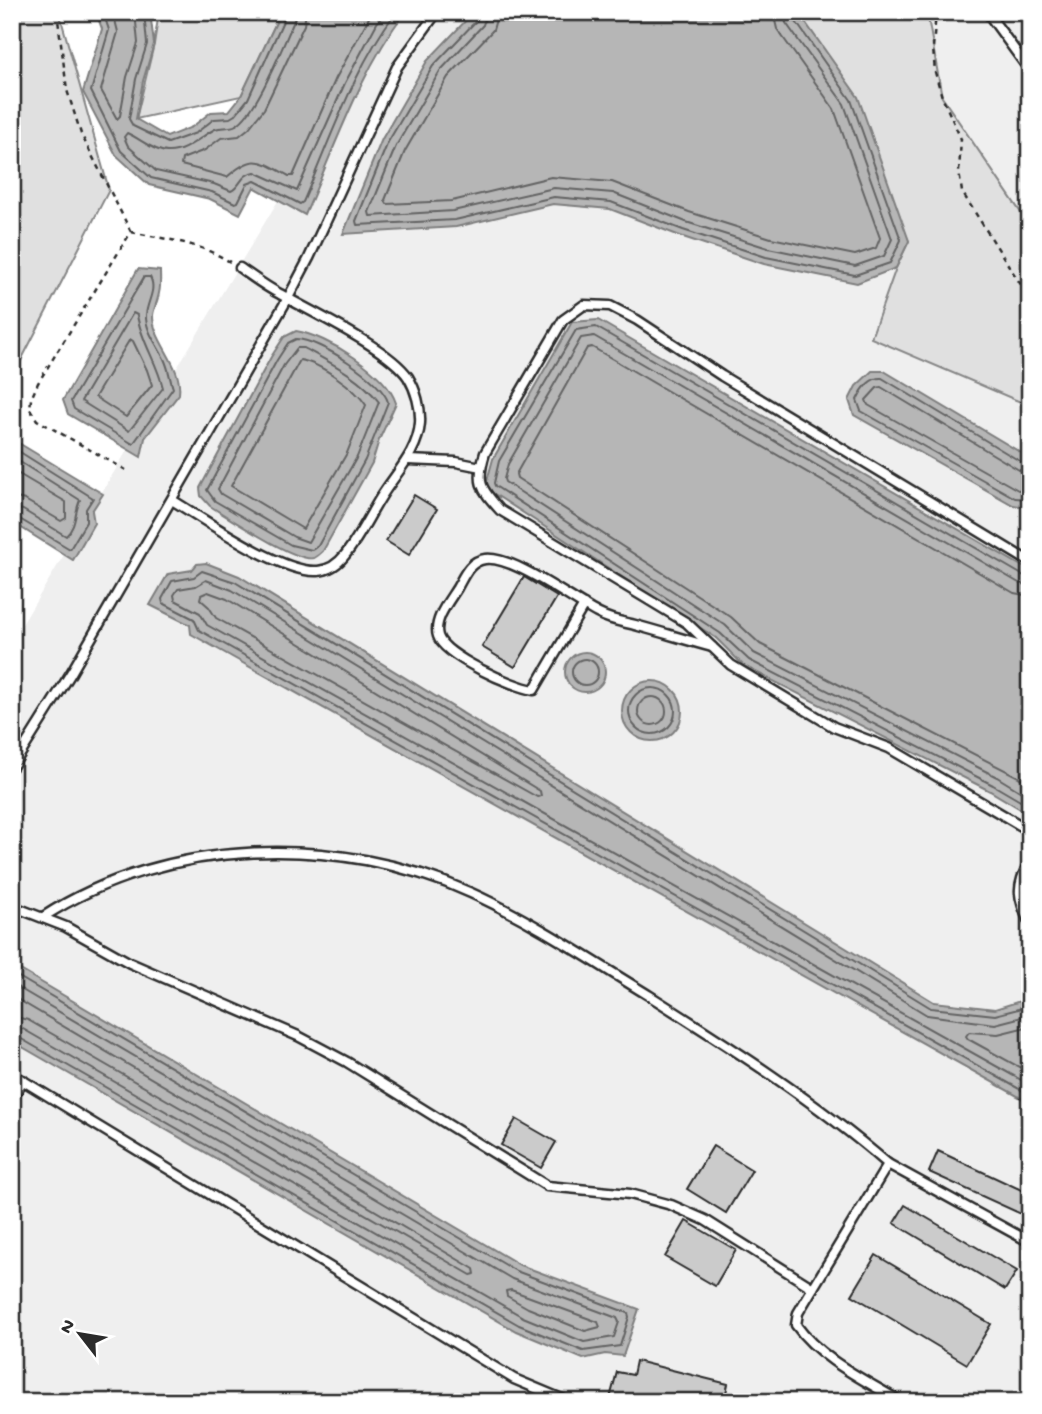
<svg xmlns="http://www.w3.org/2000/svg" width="1042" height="1414" font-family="'Gochi Hand',sans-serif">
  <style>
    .built { fill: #efefef }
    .green { fill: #e0e0e0; stroke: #868686; stroke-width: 2 }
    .water { fill: #b6b6b6; stroke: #7e7e7e; stroke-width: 2 }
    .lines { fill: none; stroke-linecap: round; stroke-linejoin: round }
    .shore { stroke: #636363; stroke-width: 2 }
    .building { fill: #cbcbcb; stroke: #2b2b2b; stroke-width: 2 }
    .service-casing { stroke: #2b2b2b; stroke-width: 13 }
    .path { stroke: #2b2b2b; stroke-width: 2.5; stroke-dasharray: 5 5; stroke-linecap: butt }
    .service { stroke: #fff; stroke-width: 8 }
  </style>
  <rect width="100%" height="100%" fill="#fff"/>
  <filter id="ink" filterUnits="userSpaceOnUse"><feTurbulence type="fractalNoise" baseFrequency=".0143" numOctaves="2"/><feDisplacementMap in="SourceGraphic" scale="14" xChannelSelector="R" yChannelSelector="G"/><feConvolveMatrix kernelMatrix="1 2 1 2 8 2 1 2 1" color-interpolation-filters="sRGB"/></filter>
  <g filter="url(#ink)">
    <polygon class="built" points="392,12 1030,12 1030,1402 12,1402 12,641"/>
    <g class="green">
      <polygon points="12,12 59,12 109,190 12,378"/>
      <polygon points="159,12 281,12 241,96 136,119 154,44"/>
      <polygon points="798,12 927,12 942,97 1030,226 1030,406 871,338 896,268 909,241"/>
    </g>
    <g class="water">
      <path d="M96 12H150L154 44 143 81 136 119 167 137 192 127 211 112 229 111 241 96 281 12H405C360 72 335 147 305 215L254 187 240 214 210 199 149 185 116 155 83 92 102 29Z"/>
      <polygon points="474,12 798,12 858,97 909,241 896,268 857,283 764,264 680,236 610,209 553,204 456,227 343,234 382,139 427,61"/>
      <path d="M138 269 160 271C160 278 161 286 159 293 158 300 154 308 153 315 152 341 183 365 179 394L145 438 141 457 68 414 63 400Z"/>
      <polygon points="598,320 1030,571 1030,808 1022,810 990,791 744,666 716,638 485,488 493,459 572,322"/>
      <path d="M296 331C327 336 386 372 396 403L379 440 372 463 323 551C322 552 316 557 314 558 297 563 228 517 210 506L201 496 200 488 271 357 284 337Z"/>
      <polygon points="872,371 884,371 1030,458 1030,503 1026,507 1013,505 854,415 849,400 856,386"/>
      <polygon points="12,439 103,494 92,511 94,523 73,560 12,522"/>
      <polygon points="206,563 239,576 934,1002 995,1009 1030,998 1030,1103 191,634 190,625 150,605 168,574 192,570 197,564"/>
      <circle cx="585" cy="672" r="20"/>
      <circle cx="652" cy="711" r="30"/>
      <polygon points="12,965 520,1265 639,1309 623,1356 605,1354 583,1359 516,1331 12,1041"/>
    </g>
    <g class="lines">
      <g class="shore">
        <path d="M103 12 109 30 91 91 121 151 151 178 212 192 235 203 238 202 247 184 255 181 300 204 303 202C331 138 354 68 396 12"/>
        <polyline points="113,12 118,32 101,90 117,119 120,116 127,77 138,43 135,12"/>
        <polyline points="144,12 147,44 136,79 129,119 133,126 168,143 196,133 214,119 230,118 235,115 248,99 287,12"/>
        <path d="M296 12 294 21C284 43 256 115 236 125 230 129 222 126 215 129 200 137 185 153 167 152 153 151 139 138 127 133L124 137 128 146 156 171 214 184 231 191C241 187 240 174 255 172L297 191 345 83 377 23 385 12"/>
        <path d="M306 12 304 25 264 109 249 128 239 136 221 138 205 150 182 159 181 165 227 177C254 153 260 160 289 176H293L336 78 372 12"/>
        <polyline points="479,12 477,20 433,66 388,142 356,221 357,225 455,220 554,197 611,202 683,230 766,257 855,275 890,263 901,240 851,100 794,19 792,12"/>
        <polyline points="487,12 483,25 440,71 396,146 369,212 370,216 453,211 554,188 613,193 686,222 768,248 855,266 884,256 892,239 844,104 786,23 784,12"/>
        <polyline points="498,12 493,30 448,77 405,151 385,200 387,204 452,201 551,177 612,182 689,212 771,238 855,255 876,248 880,238 834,109 777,29 773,12"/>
        <path d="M144 277H150C157 290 147 301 146 315 145 331 159 347 165 361 169 370 170 380 173 388L133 444 74 409 71 401Z"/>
        <path d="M133 313 137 315C141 341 157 362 163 388L129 431 81 401Z"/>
        <polygon points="130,339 133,341 147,370 152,385 126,417 95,397"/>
        <path d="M296 339C319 339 382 380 388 402L365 460 318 546 312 550 291 545 215 501 207 490 277 360 288 343Z"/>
        <path d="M297 348H304C331 363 360 377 379 402L357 457 308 542 294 537 221 494 218 489 284 365Z"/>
        <path d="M300 360C320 363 355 388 366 405L347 453 303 529 231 486Z"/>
        <polyline points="12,447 93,498 86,509 86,522 70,549 18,518 12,517"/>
        <path d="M12 457 80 500C74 514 77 525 66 536L23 510 12 508"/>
        <path d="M1030 464 1023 463 882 378C870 377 862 389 857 400L861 411 1015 498 1030 499"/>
        <polyline points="12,470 66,502 66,518 61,521 25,500 12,497"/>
        <polyline points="1030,472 1019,470 881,387 877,388 866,400 868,405 1018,490 1030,490"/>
        <polyline points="1030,577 1024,576 596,327 576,330 499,461 494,483 495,486 720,633 749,660 993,785 1022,802 1030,802"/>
        <polyline points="1030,586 1019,583 594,336 581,338 508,464 504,479 505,482 725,625 754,653 997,777 1023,793 1030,793"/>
        <polygon points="208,592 227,599 540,791 541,796 537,797 216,618 209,607 200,599 201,595"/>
        <polyline points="1030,596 1014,593 592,347 587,348 516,474 517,478 731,617 760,644 1030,783"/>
        <circle cx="585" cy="672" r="13"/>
        <circle cx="652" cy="711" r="23"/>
        <circle cx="652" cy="711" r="14"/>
        <polyline points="12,973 516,1271 628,1313 629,1317 620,1346 583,1351 519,1325 18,1037 12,1036"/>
        <polyline points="12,984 512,1279 617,1318 619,1322 614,1337 584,1342 523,1317 23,1029 12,1027"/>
        <polyline points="12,996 474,1269 475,1274 471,1275 28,1020 12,1016"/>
        <polyline points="1030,1006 995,1015 931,1008 235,582 202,571 194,577 172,581 162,599 163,603 194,619 199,630 1030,1095"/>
        <polyline points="1030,1015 995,1024 927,1015 232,590 206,580 196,586 178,589 174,595 175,600 200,613 207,625 1030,1085"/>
        <polyline points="1030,1026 998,1034 969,1032 966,1036 968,1039 1030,1073"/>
        <polygon points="511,1290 598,1322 600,1327 585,1331 528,1308 507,1296 506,1291"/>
      </g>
    </g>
    <g class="building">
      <polygon points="414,495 437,509 409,555 386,541"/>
      <polygon points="524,577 557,597 515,667 482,647"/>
      <polygon points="516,1119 556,1142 541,1168 501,1145"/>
      <polygon points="713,1146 752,1170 726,1213 687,1189"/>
      <polygon points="938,1151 1030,1194 1030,1218 929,1172"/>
      <polygon points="905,1205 1017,1271 1005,1290 894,1223"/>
      <polygon points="686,1221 736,1250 715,1286 665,1257"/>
      <polygon points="876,1255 991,1324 967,1364 852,1295"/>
      <polygon points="636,1361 728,1384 724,1402 609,1402 617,1372 633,1375"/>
    </g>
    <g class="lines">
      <g class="service-casing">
        <g id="service">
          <polyline points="987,12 1030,71"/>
          <polyline points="408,460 456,462 481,467"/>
          <path d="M172 500C205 520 282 574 318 571 329 570 338 564 345 555 359 538 369 516 381 497 395 474 418 452 420 423 421 408 416 390 408 377 388 348 313 313 280 294 266 287 253 277 240 268"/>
          <path d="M1030 562 722 376 637 320 610 306 584 305 563 320 485 453C476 482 480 488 500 510L687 623 731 665 834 727 889 748 1030 831"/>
          <path d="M584 605 534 690C513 687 444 656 438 636 433 620 449 601 457 588 464 576 469 561 485 559 513 555 573 601 599 614 610 620 623 622 635 625 661 632 686 640 712 647"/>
          <polyline points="12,767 71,673 288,298 309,258 397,67 437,12"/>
          <path d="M1030 861C1015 887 1018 898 1030 924"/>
          <path d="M12 906 66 927 130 963 298 1036 347 1062 547 1186 630 1194 671 1205 705 1220 813 1288 798 1313 796 1325C821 1360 865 1380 901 1402"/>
          <path d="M43 917C166 837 339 833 471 893 533 921 591 960 650 996 732 1048 814 1100 888 1164"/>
          <polyline points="12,1074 514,1379 569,1402"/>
          <polyline points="12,1099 23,1080"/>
          <polyline points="813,1288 888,1164 1030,1242"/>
        </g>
      </g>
      <g class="path">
        <polyline points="57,12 67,90 81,134 131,232 38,383 31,399 30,409 37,420 126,470"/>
        <polyline points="936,12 933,48 935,72 942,97 961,139 959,172 962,192 1030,299"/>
        <path d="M131 232C168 240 198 242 230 262"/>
      </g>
      <use href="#service" class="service"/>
    </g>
  </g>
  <rect width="1042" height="1414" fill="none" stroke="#fff" stroke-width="42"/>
  <rect x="21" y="21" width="1000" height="1372" fill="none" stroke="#2b2b2b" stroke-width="2.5" filter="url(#ink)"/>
  <g transform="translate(80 1334) rotate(301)" stroke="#ffffff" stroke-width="5" paint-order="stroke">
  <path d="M0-5L12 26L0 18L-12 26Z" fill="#2b2b2b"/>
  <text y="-10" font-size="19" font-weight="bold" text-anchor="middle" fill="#2b2b2b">N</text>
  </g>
</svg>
